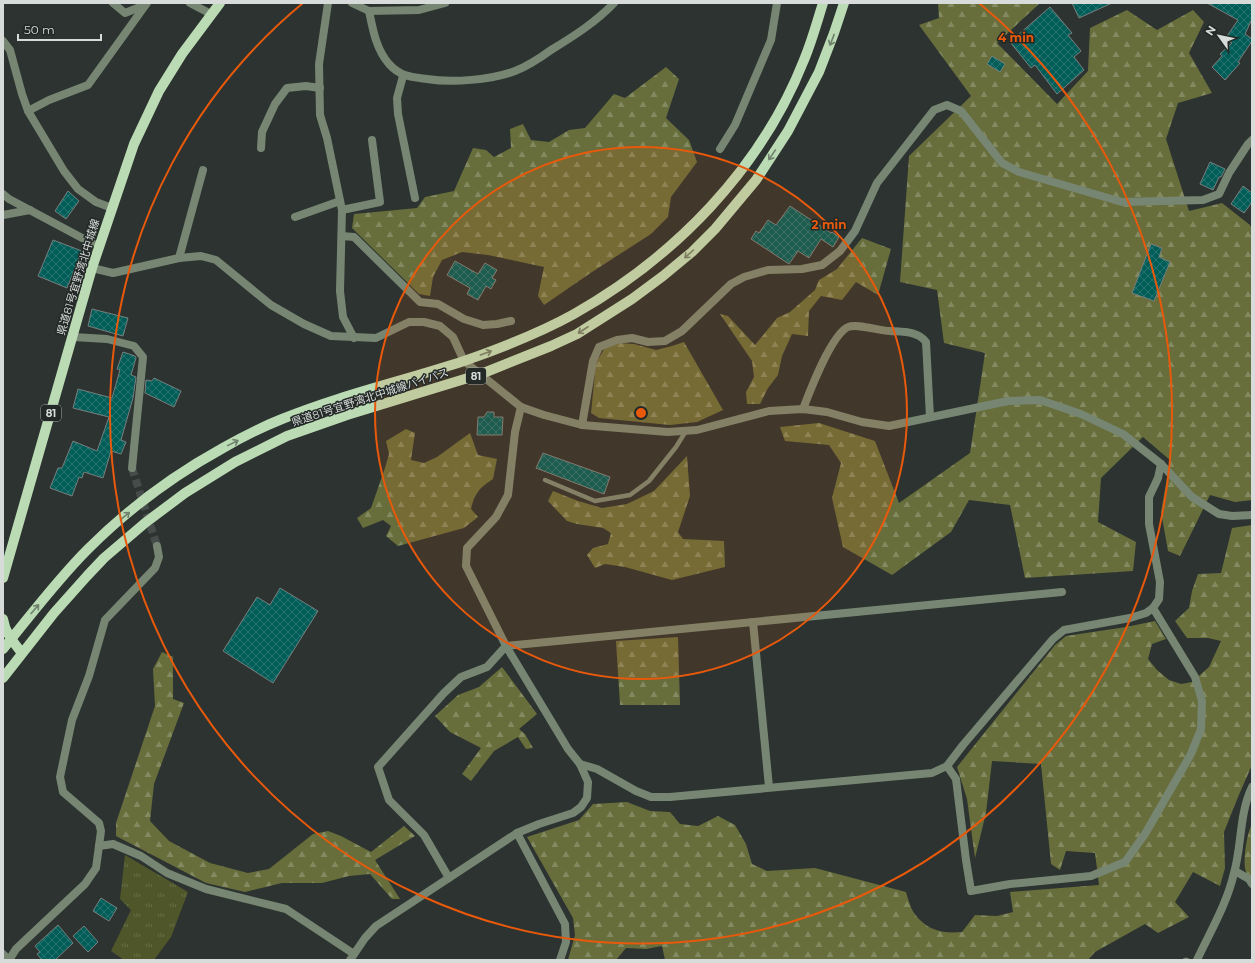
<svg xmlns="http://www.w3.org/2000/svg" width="1255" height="963" font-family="Montserrat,'Noto Sans JP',sans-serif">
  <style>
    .grass { fill: url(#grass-tufts) }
    .forest { fill: url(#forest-firs) }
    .building { fill: url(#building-cross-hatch); stroke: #777f7e }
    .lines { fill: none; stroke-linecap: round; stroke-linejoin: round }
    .minor-tunnel { stroke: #464c49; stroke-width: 8; stroke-dasharray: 8 4; stroke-linecap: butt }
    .service { stroke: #778673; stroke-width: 4.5 }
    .minor { stroke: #778673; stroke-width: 8 }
    .tertiary { stroke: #778673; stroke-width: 8 }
    .primary { stroke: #bbdbb4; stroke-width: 10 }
    .oneway { stroke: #6f826d }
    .ring { fill: none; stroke: #e8590c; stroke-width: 2 }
    .labels { text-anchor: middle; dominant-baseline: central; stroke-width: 3; stroke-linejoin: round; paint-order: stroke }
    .shield { fill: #232926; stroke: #a1a6a3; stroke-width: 1 }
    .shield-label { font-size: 10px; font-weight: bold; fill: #d7dbd9 }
    .street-label { font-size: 11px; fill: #d7dbd9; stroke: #232926 }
    .centre { fill: #e8590c; stroke: #232926; stroke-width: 2 }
    .ring-label { font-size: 12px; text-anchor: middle; font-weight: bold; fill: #e8590c; stroke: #232926; stroke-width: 3; stroke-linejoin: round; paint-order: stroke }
  </style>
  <defs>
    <pattern id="grass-tufts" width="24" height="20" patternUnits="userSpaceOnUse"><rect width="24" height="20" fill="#4f5629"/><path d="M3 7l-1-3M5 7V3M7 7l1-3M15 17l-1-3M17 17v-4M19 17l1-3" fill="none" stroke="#686e47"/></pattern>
    <pattern id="forest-firs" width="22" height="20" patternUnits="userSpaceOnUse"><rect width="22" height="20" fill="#676e3b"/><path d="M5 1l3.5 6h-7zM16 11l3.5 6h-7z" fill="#838960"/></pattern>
    <pattern id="building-cross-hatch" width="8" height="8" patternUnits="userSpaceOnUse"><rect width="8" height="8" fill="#025d58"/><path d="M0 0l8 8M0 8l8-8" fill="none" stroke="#26746f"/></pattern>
  </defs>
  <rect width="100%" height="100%" fill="#2c3330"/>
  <polygon class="grass" points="125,855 188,892 171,937 154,960 124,960 111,951 131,910 120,899"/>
  <g class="forest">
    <polygon points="938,3 1040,3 997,43 1057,104 1088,71 1090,28 1127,10 1157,30 1193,10 1204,22 1189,53 1212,93 1178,103 1166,139 1189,211 1222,203 1250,225 1252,229 1252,500 1235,502 1210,495 1180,556 1168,551 1161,512 1170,460 1143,437 1101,478 1098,522 1136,542 1133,571 1025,578 1010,505 969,500 951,532 892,575 843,547 832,498 841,463 829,445 785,441 780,427 819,423 875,441 899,503 970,453 985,353 944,343 937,290 900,282 909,156 971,96 919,25 939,18"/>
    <polygon points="666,67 679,79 666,118 689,140 697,162 671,197 668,217 651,234 592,272 544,305 538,296 544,267 488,255 462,252 442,260 433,277 430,296 419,294 352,228 354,214 417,208 425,197 454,191 473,148 486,150 494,157 511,148 510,129 523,124 531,140 549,142 569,130 585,128 614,94 625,98"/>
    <polygon points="862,238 891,249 878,295 856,282 842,300 821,296 809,311 808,336 792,334 782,356 778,375 768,388 760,404 747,404 746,392 754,377 752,361 720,314 728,316 755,345 777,318 790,312 815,290 819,280 837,269"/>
    <polygon points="684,342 723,410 697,422 670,425 599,418 591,413 596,363 604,349 619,343 634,344 656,350 672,346"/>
    <path d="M406 429 415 433 411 460 424 463 437 457 470 433 478 455 497 459 493 479C479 488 475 493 471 509L478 517 464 528 398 546 386 536 391 526 383 520 363 528 357 518 371 508 385 468 389 454 386 441Z"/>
    <polygon points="687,456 690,496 678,532 683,539 724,541 725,567 672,580 625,567 605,564 595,568 587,555 593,548 608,544 611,533 603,528 577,524 567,521 548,501 553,491 578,501 602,508 627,504 654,491"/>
    <path d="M1252 525V765L1238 797 1224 832 1225 868 1220 886 1193 872 1175 902 1189 917 1158 933 1145 924 1095 952 1088 960H665L662 946 646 949 626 948 616 960H568L575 935 573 918 527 837 579 820 593 804 627 802 650 811 670 812 680 824 698 826 718 816 735 825 746 844 752 864 767 871 815 868 906 892C908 898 910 907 914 913 926 930 942 934 962 932L975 915 997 916 1013 912 1010 892 1099 885 1095 853 1066 851 1060 870 1051 864 1041 764 992 761 986 813 975 858 967 799 957 767 1055 645 1066 636 1126 627 1155 621 1166 639 1152 644 1148 659 1157 670 1169 680 1181 684 1192 682 1209 667 1221 641 1208 638H1187L1175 621 1189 608 1192 591 1198 574 1221 573 1232 528Z"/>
    <polygon points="678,637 680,705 620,705 616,641"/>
    <polygon points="162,652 173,657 173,699 184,703 154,784 150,821 169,841 210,863 248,873 269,869 313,834 328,831 341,836 371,852 404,826 415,836 375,860 400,899 392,899 370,874 349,876 322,883 282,883 245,892 206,883 116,836 116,823 155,706 153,669"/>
    <polygon points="502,667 537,714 519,729 525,734 533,748 526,749 518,737 494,751 471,781 462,774 481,748 450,732 435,716 458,695 479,687"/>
    <path d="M1252 824V879C1250 877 1247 874 1246 872 1242 862 1247 833 1252 824Z"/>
  </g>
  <g class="building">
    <polygon points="1072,3 1112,3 1079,18"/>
    <polygon points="1207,3 1252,3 1252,19 1245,34 1252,39 1252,41 1238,62 1240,63 1225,80 1212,67 1222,56 1220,54 1232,43 1225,39 1238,20"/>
    <polygon points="1050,7 1072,33 1068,35 1081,51 1074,57 1084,70 1057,94 1035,65 1031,68 1010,42"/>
    <polygon points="992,56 1005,64 1000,72 987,64"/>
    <polygon points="1210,162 1225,169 1221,177 1219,177 1213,190 1200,184"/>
    <polygon points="1243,186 1252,193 1252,202 1244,213 1231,204"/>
    <polygon points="68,191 79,201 66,219 55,211"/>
    <polygon points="790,206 831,233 832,232 839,237 833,247 821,239 809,258 798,251 789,264 751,239 756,231 759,233 768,220 776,225"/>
    <polygon points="53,240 82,251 67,288 38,276"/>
    <polygon points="1151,244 1162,248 1159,257 1170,262 1154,301 1132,293"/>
    <polygon points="455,261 478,274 485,263 497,270 492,278 496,280 491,289 486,286 478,300 467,294 470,288 447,275"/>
    <polygon points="92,309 128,318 123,336 88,326"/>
    <polygon points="123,352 135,356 136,358 131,375 136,377 133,398 121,440 126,442 121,454 111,451 103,478 84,472 82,478 79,477 72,496 50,488 58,468 62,468 73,441 97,451 109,417 73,408 78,389 112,398 120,370 117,369"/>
    <polygon points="154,378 181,391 174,407 145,393 146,380 152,381"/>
    <polygon points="487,412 494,412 494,417 503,417 502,435 477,435 478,417 484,417"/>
    <polygon points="543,453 610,477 604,494 536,468"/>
    <polygon points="280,588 318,611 273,683 223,651 257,597 270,605"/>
    <polygon points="101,898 117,908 109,921 93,911"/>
    <polygon points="58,925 73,943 55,960 42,960 37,954 40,952 35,946"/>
    <polygon points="84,926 98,942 88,952 73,936"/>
  </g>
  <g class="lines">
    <polyline class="minor-tunnel" points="132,468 157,546"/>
    <g class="service">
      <polyline points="545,480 595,501 630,495 649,481 676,447 686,431"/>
      <polyline points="1185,960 1187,960"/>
    </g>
    <g class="minor">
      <polyline points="113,3 125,13 145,5"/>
      <polyline points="190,3 211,14"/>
      <polyline points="328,3 319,64 320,115 327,138 342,210 340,291 343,317 354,338"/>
      <polyline points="352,3 369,11 419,10 445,3"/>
      <path d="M369 11C373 30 376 49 389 64 401 77 411 77 427 79 452 83 491 80 515 71 528 66 540 58 551 50 574 36 596 22 614 3"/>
      <polyline points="3,41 10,50 22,94 28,111 64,171 78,189 96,202 112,208"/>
      <polyline points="403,76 397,98 398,114 415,198"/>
      <polyline points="28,111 49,100 88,85 147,3"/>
      <polyline points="261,148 262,132 275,104 287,88 306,86 320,88"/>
      <polyline points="720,149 735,125 771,40 777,3"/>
      <polyline points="3,194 9,199 99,247"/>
      <polyline points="342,210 380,202 372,140"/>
      <polyline points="3,215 30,210"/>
      <polyline points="295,217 340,201"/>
      <polyline points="342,236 354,237 420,302 438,304 464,319 483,325 497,324 511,321"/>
      <polyline points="179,258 203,170"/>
      <polyline points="73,337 107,339 134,346 143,357 132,468"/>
      <path d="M803 409C810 391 831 335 848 327 857 323 879 331 890 331 903 332 918 331 926 342L930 417"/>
      <polyline points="582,425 593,361 599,347 617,340 632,338 648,342 665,341 682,331 731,284 744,277 768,270 802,269 822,265 840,251 855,231 877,183 934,110 947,105 961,111 1002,163 1019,172 1122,202 1203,200 1219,194 1229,173 1248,144 1252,140"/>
      <polyline points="753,622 769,787"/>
      <polyline points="580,764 597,769 636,791 651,797 670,797 932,773 947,766 963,745 1053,639 1064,630 1130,618 1146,613 1153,608 1159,599 1160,582 1149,524 1149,497 1158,478 1161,464"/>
      <polyline points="947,766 956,779 966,860 971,891 1010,884 1091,876 1125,862 1145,834 1191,754 1201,729 1202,701 1195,677 1153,608"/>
      <polyline points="517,833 565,924 566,942 560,960"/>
      <polyline points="99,846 113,844 141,856 167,873 206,889 286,909 354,954"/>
      <polyline points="1235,871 1249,879 1252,884"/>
      <polyline points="449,878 424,835 389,800 378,767 444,693 461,677 487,667 506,646 1062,592"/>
      <polyline points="3,954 9,960"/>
      <polyline points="9,960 16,949 85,884 96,868 101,831 99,823 63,792 60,777 72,720 89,676 105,620 155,568 159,557 157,546"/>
      <polyline points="350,960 365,938 376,926 517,833 539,824 573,813 581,807 587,798 588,782 580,764 568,749 506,646 466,566 467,548 496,517 508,495 515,432 521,407"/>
    </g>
    <g class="tertiary">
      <polyline points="92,268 113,273 179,258 201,256 216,260 271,305 304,324 331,336 376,338 409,322 424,322 440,326 453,337 464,361 521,407 544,415 582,425 668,432 697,430 769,411 803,409 827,412 862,422 889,426 1008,401 1040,400 1081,414 1123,434 1161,464 1192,497 1219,514 1232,516 1252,515"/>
      <path d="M1197 960C1210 932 1227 904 1234 873 1242 845 1239 814 1252 787"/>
    </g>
    <g class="primary">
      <polyline points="3,578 92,268 134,144 159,91 182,54 220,3"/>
      <path d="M3 619C5 633 14 643 22 653"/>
      <path d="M3 649C31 615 57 580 88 549 128 509 174 475 223 448 242 437 262 427 282 419 341 395 403 381 464 361 501 348 540 333 574 314 675 257 761 169 804 60 812 41 817 22 823 3"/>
      <polyline points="3,678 54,613 87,576 104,558 145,523 185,493 235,462 287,436 347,415 481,374 551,346 577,334 632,299 663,276 692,252 715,229 756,180 773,154 788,131 819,72 834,33 844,3"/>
    </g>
  </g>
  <defs><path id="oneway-shaft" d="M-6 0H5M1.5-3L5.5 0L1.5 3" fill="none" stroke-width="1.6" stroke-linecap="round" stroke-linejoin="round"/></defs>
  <g class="oneway">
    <use href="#oneway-shaft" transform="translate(832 40) rotate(111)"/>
    <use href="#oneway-shaft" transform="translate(772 155) rotate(124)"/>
    <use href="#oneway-shaft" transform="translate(689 254) rotate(138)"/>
    <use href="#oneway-shaft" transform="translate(583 330) rotate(147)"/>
    <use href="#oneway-shaft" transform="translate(486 353) rotate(-20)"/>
    <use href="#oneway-shaft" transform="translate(233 443) rotate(-26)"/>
    <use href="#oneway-shaft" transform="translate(125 516) rotate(-40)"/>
    <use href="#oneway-shaft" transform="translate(35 609) rotate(-50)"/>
  </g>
  <circle cx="641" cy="413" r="266" fill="#e8590c" fill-opacity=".12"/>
  <g class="ring">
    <circle cx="641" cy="413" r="266"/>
    <path d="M979 3A531 531 0 1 1 303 3"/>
  </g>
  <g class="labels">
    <g class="shield">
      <rect x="466" y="368" width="20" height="16" rx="3"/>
      <rect x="41" y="405" width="20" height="16" rx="3"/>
    </g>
    <g class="shield-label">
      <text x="476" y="376">81</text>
      <text x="51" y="413">81</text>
    </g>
    <g class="street-label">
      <text transform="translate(78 277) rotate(-73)">県道81号宜野湾北中城線</text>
      <text transform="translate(370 397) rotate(-18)">県道81号宜野湾北中城線バイパス</text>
    </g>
  </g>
  <circle cx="641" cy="413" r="6" class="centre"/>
  <g class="ring-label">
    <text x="1016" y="42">4 min</text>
    <text x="829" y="229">2 min</text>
  </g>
  <rect width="1255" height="963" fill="none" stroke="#d7dbd9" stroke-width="8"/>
  <g transform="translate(1219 36) rotate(303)" stroke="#232926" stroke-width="3" paint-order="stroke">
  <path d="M0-3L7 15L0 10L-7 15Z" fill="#d7dbd9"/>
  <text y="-6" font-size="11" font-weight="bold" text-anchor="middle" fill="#d7dbd9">N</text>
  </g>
  <path d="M18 34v6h83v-6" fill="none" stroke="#d7dbd9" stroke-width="2"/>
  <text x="24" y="34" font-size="12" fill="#d7dbd9" stroke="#232926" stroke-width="3" paint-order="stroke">50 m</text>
</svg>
